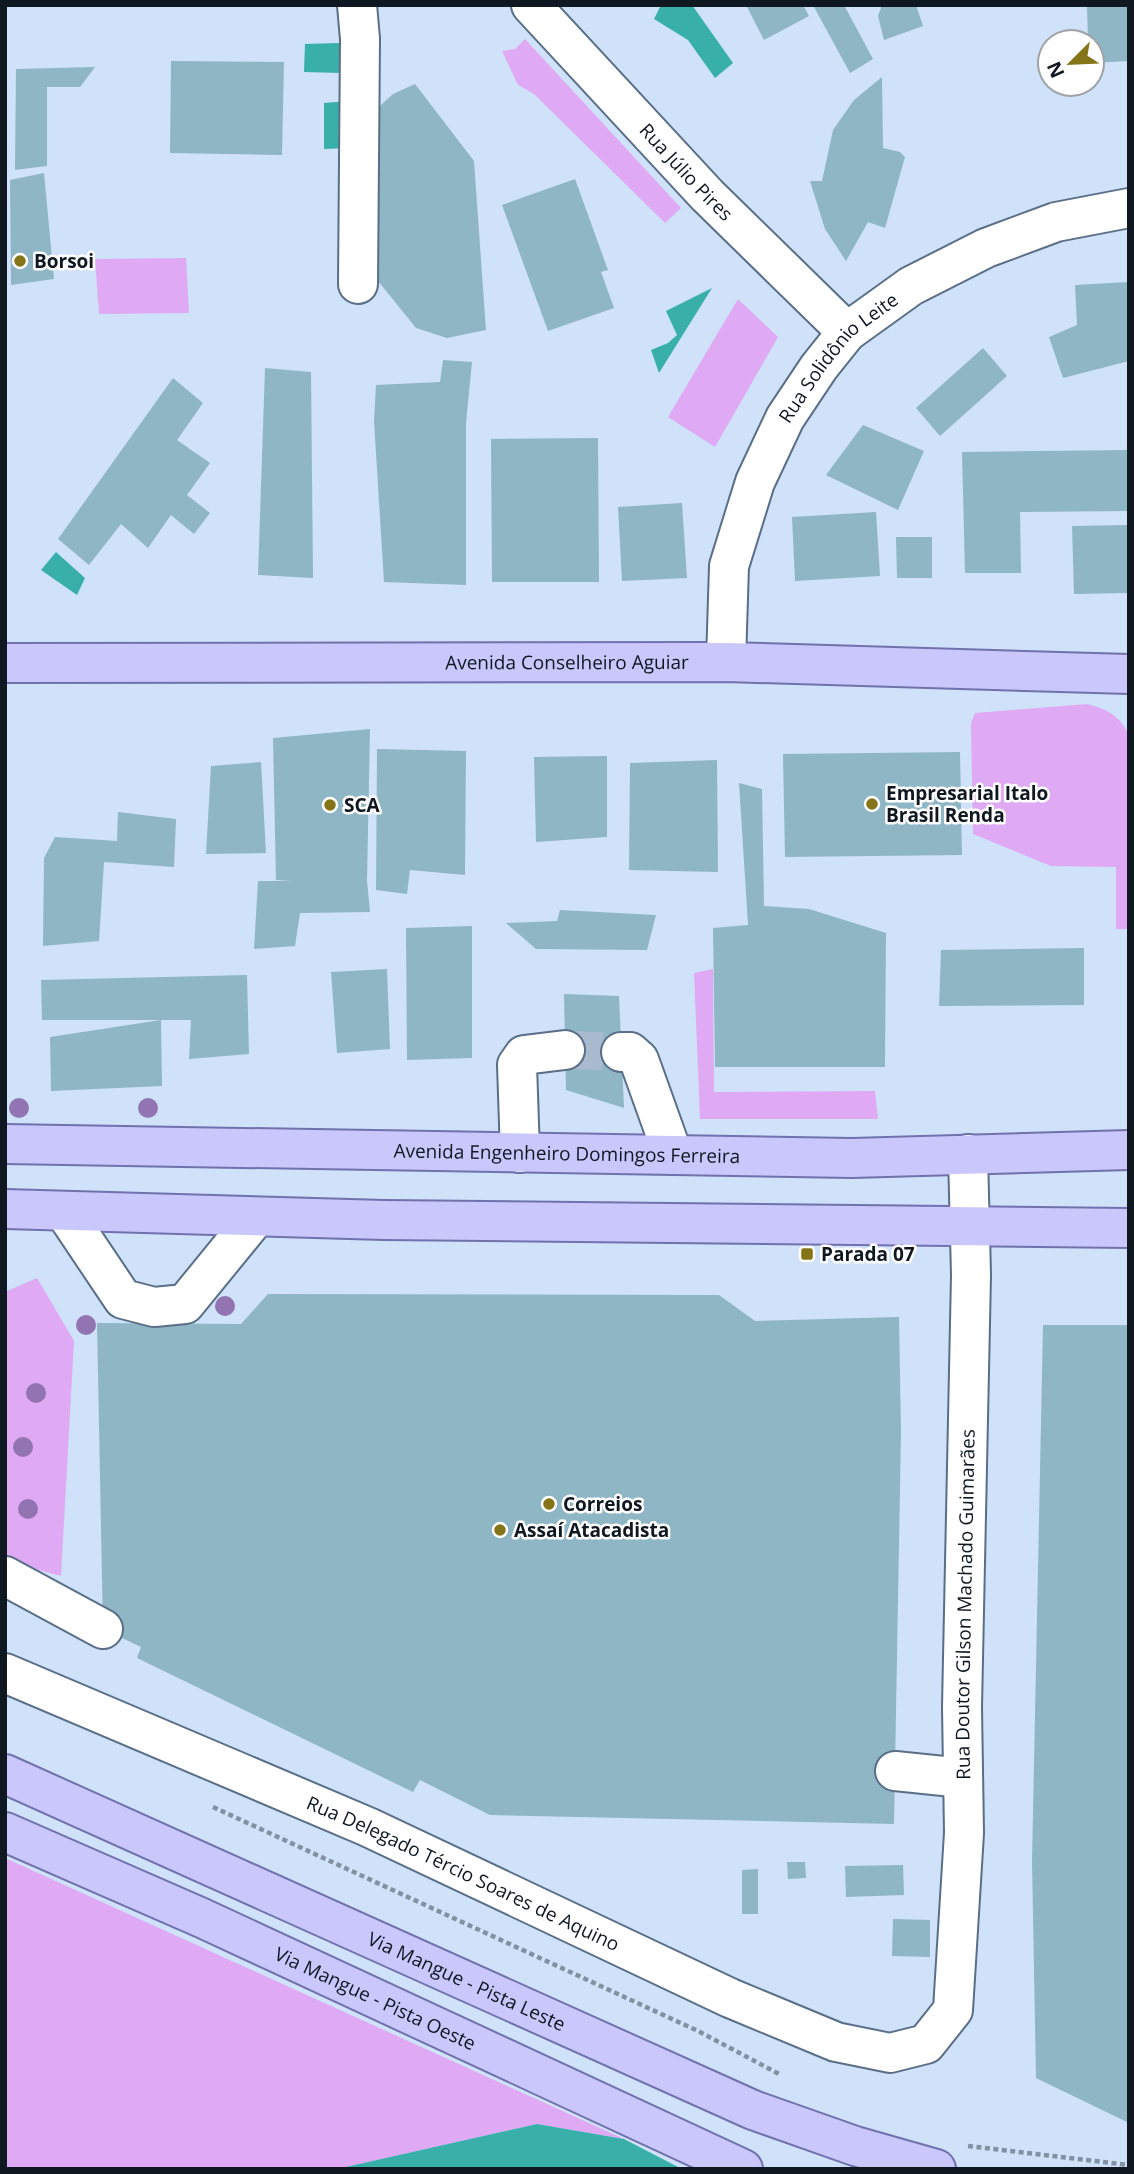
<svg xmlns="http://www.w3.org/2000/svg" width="1134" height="2174" font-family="'Open Sans',sans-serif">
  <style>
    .green { fill: #dfa9f4 }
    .water { fill: #39afaa }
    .building { fill: #8eb6c4 }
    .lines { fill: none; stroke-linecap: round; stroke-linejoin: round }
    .minor-tunnel { stroke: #a9b9ce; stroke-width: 38; stroke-dasharray: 38 19; stroke-linecap: butt }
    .minor-casing { stroke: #596e87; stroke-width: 42 }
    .major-casing { stroke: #7071ad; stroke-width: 42 }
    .path { stroke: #8291a2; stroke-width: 4.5; stroke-dasharray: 5 3.5; stroke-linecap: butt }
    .minor { stroke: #fff; stroke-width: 38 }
    .major { stroke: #c9c7fb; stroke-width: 38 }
    .tree { fill: #9374b3 }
    .poi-dot { fill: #867518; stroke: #fff; stroke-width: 2.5 }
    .labels { text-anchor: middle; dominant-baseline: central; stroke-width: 5; stroke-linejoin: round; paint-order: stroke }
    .street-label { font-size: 19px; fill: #0f1721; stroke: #fff }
    .poi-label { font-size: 19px; font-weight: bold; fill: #0f1721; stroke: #fff; text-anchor: start }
  </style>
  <rect width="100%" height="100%" fill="#cfe2f9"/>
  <g class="green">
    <polygon points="525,39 681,208 665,223 534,94 518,85 502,51 515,49"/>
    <polygon points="186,258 189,313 99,314 95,259"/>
    <polygon points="738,299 778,337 715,447 668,417"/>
    <path d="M1087 704C1107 709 1120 716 1129 735V929H1116V867L1051 866 973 834 971 723 975 713Z"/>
    <polygon points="713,969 714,1092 875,1091 878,1119 700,1119 694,973"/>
    <polygon points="37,1278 74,1341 61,1576 5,1561 5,1292"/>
    <polygon points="5,1858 624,2139 537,2124 337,2169 5,2169"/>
  </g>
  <g class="water">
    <polygon points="661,5 692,5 733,63 715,78 688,40 654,19"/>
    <polygon points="339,43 341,73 304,72 305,44"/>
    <polygon points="348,101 349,148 324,149 324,103"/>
    <polygon points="712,288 659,373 651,350 668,343 677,335 666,311"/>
    <polygon points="56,552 85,578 77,595 41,570"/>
    <polygon points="537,2124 624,2139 682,2169 337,2169"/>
  </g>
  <g class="building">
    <polygon points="746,5 803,5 809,16 764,40"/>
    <polygon points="813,5 844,5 873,59 850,73"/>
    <polygon points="882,5 916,5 923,26 884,40 878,16"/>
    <polygon points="1087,5 1129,5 1129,61 1092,63 1092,42 1088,42"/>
    <polygon points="171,61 284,62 282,155 170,153"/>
    <polygon points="95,67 80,87 47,87 47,166 15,170 16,69"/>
    <polygon points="882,77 883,148 900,152 905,157 885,228 868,222 846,261 825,229 810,181 822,181 833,130 854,100"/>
    <polygon points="415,84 474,161 486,330 447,338 416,328 366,266 370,115 393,94"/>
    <polygon points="44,173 54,279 11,285 10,180"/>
    <polygon points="575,179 608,270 601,272 614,308 548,331 502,205"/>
    <polygon points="1129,282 1129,361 1063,378 1049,337 1077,325 1075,285"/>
    <polygon points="983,348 1007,376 940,436 916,408"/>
    <polygon points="443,360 472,362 466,423 466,585 384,582 374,421 376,385 440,382"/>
    <polygon points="265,368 311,372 313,578 258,575"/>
    <polygon points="173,378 203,403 177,440 210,463 187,495 210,513 194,534 171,515 148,548 121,524 89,565 58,539"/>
    <polygon points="863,425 924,451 898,510 826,475"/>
    <polygon points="598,438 599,582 492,582 491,439"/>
    <polygon points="1129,450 1129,511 1020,512 1021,573 965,573 962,452"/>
    <polygon points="682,503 687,578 622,581 618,507"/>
    <polygon points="876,512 880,576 795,581 792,517"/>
    <polygon points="1129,525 1129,593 1074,594 1072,526"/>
    <polygon points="896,537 932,537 932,578 897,578"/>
    <polygon points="370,729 367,881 370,912 300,913 295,946 254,949 258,881 291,881 276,880 273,738"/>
    <polygon points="377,749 466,751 465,875 410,870 407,894 376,890"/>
    <polygon points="960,752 962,855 785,857 783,754"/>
    <polygon points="607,756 607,837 536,842 534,757"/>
    <polygon points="717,760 718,872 629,870 630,763"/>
    <polygon points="261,762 266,853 206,854 211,766"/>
    <polygon points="739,783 762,789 764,906 809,909 886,933 885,1067 715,1067 713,928 748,925"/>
    <polygon points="118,812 176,819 174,867 104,862 99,941 43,946 44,858 55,837 117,841"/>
    <polygon points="560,910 656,915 647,950 536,949 506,923 557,921"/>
    <polygon points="472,926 472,1058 407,1060 406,928"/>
    <polygon points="1084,948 1084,1005 939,1006 941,950"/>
    <polygon points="387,969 390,1049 337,1053 331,972"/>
    <polygon points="247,975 249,1054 189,1059 191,1020 161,1020 162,1086 51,1091 50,1037 161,1020 42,1020 41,980"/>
    <polygon points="564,994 619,996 624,1108 566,1090"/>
    <polygon points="268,1294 719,1295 755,1321 899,1317 901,1432 894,1824 490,1815 420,1780 413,1792 137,1658 141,1647 103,1629 97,1323 241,1324"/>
    <polygon points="1043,1325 1129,1325 1129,2123 1036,2078 1032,1861"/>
    <polygon points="787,1862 805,1862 806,1878 788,1879"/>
    <polygon points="903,1865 904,1895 846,1897 845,1866"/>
    <polygon points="758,1869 758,1914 742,1914 742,1870"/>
    <polygon points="893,1919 930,1920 930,1957 892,1956"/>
  </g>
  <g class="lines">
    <polyline class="minor-tunnel" points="565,1050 621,1052"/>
    <g class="minor-casing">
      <g id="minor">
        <polyline points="357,5 360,39 358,284"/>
        <path id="s1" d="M531 5 707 195 847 332"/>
        <path id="s2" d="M726 662 729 566 755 482 785 418 819 367 847 332 911 286 986 248 1056 222 1129 208"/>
        <polyline points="621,1052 630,1052 639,1060 673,1155"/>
        <polyline points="520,1153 517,1065 524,1055 565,1050"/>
        <polyline points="64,1211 123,1299 154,1307 185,1304 256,1217"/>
        <polyline points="5,1576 103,1629"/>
        <path id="s3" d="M5 1673 368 1827 730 1998 836 2042 890 2053 926 2044 953 2010 964 1833 962 1707 971 1275 968 1154"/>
        <polyline points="895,1771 963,1778"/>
      </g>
    </g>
    <g class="major-casing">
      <g id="major">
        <path id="s4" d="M5 663 726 662 1129 674"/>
        <path id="s5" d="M5 1144 852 1158 1129 1150"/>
        <polyline points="5,1209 384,1220 1129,1228"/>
        <path id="s6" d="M5 1774 753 2110 855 2146 936 2169"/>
        <path id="s7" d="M5 1832 202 1918 743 2169"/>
      </g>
    </g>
    <g class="path">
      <polyline points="213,1807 698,2031 781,2075"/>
      <polyline points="968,2146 1129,2165"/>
    </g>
    <use href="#minor" class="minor"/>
    <use href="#major" class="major"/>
  </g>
  <g class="tree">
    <circle cx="19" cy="1108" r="10"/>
    <circle cx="148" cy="1108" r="10"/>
    <circle cx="225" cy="1306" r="10"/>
    <circle cx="86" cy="1325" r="10"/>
    <circle cx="36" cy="1393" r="10"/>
    <circle cx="23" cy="1447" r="10"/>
    <circle cx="28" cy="1509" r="10"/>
  </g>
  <g class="poi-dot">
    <circle cx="20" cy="261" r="7"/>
    <circle cx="872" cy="804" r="7"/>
    <circle cx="330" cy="805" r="7"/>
    <rect x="800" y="1247" width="14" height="14" rx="3.5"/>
    <circle cx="549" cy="1504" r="7"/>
    <circle cx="500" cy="1530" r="7"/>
  </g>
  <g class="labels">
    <g class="street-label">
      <text stroke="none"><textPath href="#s1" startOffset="228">Rua Júlio Pires</textPath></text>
      <text stroke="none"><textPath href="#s2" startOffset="336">Rua Solidônio Leite</textPath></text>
      <text stroke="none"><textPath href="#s4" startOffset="562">Avenida Conselheiro Aguiar</textPath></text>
      <text stroke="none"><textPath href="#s5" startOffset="562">Avenida Engenheiro Domingos Ferreira</textPath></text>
      <text stroke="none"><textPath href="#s3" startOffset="1451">Rua Doutor Gilson Machado Guimarães</textPath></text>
      <text stroke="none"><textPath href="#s3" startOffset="500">Rua Delegado Tércio Soares de Aquino</textPath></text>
      <text stroke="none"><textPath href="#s6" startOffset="506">Via Mangue - Pista Leste</textPath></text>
      <text stroke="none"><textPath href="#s7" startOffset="406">Via Mangue - Pista Oeste</textPath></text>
    </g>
    <g class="poi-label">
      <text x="34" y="261">Borsoi</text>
      <text x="886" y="793">Empresarial Italo<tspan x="886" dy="22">Brasil Renda</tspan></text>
      <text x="344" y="805">SCA</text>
      <text x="821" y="1254">Parada 07</text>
      <text x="563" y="1504">Correios</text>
      <text x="514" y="1530">Assaí Atacadista</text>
    </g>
  </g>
  <rect width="1134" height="2174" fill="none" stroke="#0f1721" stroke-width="14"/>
  <g transform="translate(1071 63) rotate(246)"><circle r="33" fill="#ffffff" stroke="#9fa2a6" stroke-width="2"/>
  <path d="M0-5L12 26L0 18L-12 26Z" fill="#867518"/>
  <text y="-10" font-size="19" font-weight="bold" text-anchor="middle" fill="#0f1721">N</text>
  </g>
</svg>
